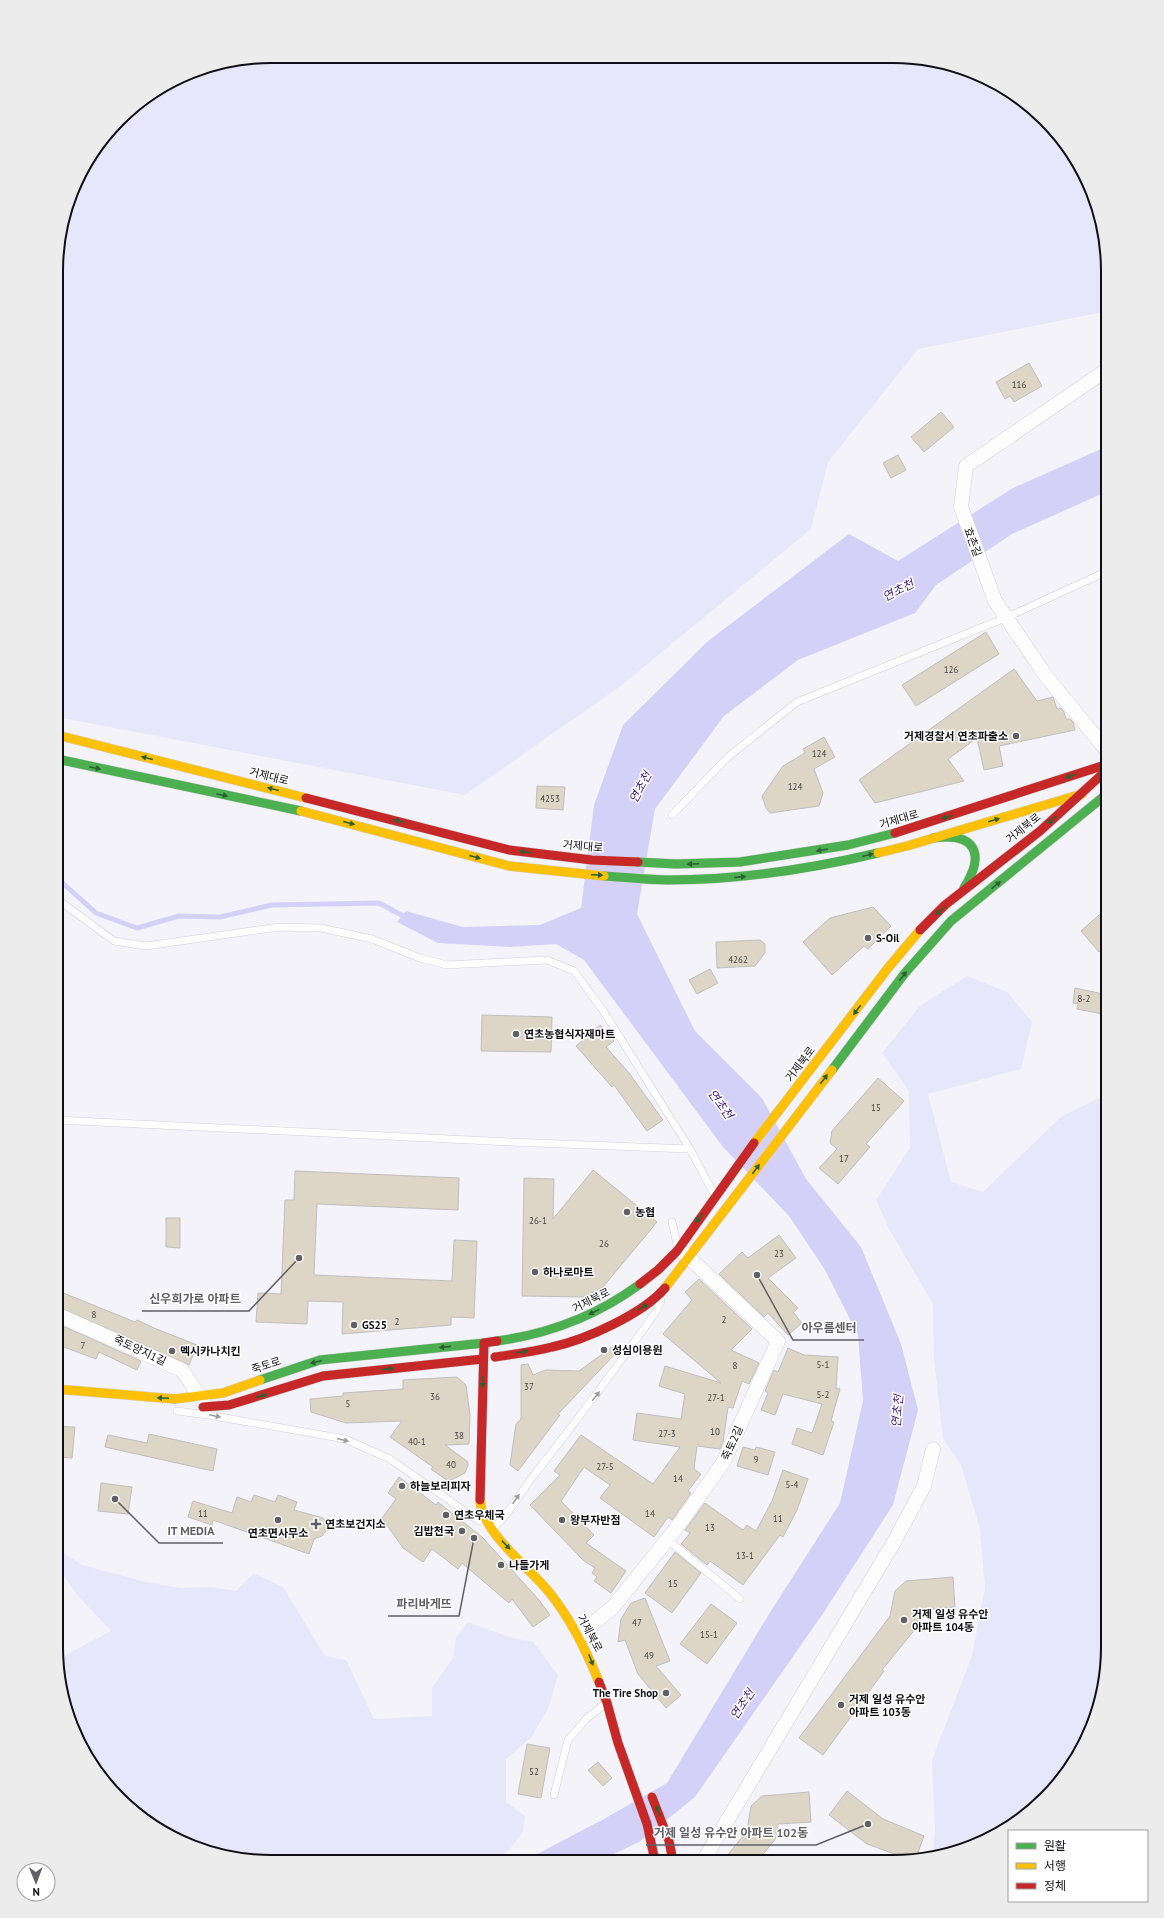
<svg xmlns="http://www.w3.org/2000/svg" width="1164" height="1918" font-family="'PT Sans','Noto Sans KR',sans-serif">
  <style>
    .green { fill: #e8e6fa }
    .water { fill: #d5d0f8 }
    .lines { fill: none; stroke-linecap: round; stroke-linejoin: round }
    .stream { stroke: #d5d0f8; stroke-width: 5 }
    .building { fill: #ddd6c6; stroke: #c0bebe }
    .lane-casing { stroke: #d1d0d7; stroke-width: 8 }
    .street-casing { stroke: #d1d0d7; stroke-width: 15 }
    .fast-casing { stroke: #d1d0d7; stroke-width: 10 }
    .slow-casing { stroke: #d1d0d7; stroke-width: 10 }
    .jam-casing { stroke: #d1d0d7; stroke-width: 10 }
    .lane { stroke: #fdfdfe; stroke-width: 7 }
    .street { stroke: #fdfdfe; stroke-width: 14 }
    .fast { stroke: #4caf50; stroke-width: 9 }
    .slow { stroke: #ffc107; stroke-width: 9 }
    .jam { stroke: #c62828; stroke-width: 9 }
    .oneway { fill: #2e5f32 }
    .oneway2 { fill: #9e9ea1 }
    .poi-dot { fill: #605f65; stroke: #fff; stroke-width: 1.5 }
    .labels { text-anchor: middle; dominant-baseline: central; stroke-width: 3; stroke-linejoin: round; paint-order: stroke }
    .number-label { font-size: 9px; fill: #434141 }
    .street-label { font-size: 11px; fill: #100f15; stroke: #fff }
    .poi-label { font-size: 11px; font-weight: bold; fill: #100f15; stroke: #fff; text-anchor: start }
    .water-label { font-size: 12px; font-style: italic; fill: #3d1d81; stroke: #fff }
    .rim { fill: none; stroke: #100f15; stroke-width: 2 }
    .leader { fill: none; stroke: #605f65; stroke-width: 1.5 }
    .callout-dot { fill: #605f65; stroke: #fff; stroke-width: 1.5 }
    .callout-label { font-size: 12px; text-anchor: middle; font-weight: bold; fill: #605f65; stroke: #fff; stroke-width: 3; stroke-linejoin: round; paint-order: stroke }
  </style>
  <rect width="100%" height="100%" fill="#f4f3fa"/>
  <g class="green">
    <polygon points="271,56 922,58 976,72 1024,100 1064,140 1092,189 1108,271 1108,311 918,349 828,462 811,529 622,685 465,795 57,717 58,243 78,175 129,109 189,72"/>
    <polygon points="967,976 1007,992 1032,1022 1021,1069 928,1094 951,1182 983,1192 1062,1116 1108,1094 1108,1662 1097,1717 1064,1778 1024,1818 975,1846 933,1854 935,1828 932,1760 972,1656 985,1588 980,1529 961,1465 943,1438 934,1360 933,1304 889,1229 876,1200 910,1148 909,1091 882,1053 920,1006"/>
    <polygon points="56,1548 82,1565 146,1582 180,1588 210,1587 236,1591 254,1573 283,1587 325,1656 346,1660 374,1719 432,1716 432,1688 453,1658 456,1638 467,1622 513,1638 533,1642 558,1675 549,1707 531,1738 506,1759 506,1802 525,1816 523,1832 510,1849 494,1861 243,1860 188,1846 140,1818 100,1778 72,1729 58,1659 111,1631 78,1596 60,1570 56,1568"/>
  </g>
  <polygon class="water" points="1108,446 1108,491 1012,534 936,585 915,613 798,660 724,716 655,809 637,914 695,1031 762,1098 806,1179 861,1247 901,1344 918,1410 893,1505 824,1612 695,1797 639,1842 599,1861 524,1861 602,1820 667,1783 769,1614 840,1503 863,1401 858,1335 825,1270 789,1216 723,1147 584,960 556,944 510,947 438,943 397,922 406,911 463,927 540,925 581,908 594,805 623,725 708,641 849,534 898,561 1013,488"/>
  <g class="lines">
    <polyline class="stream" points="57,878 96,913 137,928 179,916 220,917 272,905 379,903 407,918"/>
  </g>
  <g class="building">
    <polygon points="1029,363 1042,386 1014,402 1010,396 1005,399 996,382"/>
    <polygon points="941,412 954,427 924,452 911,437"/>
    <polygon points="898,455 906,470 891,478 883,463"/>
    <polygon points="986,632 999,654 916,706 902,685"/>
    <polygon points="1014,669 1037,701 1053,697 1057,709 1061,708 1064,712 1066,719 1070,719 1073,722 1075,730 999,746 1003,766 984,770 977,738 948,759 964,781 875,803 859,780"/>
    <polygon points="824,737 835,757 814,769 823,793 819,806 770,813 766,808 762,796 783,766 805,753 803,749"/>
    <polygon points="537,786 565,787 563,810 536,808"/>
    <polygon points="873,907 891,926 868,949 864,946 832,975 803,942 830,918"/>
    <polygon points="1108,907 1108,944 1099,952 1081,931"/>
    <polygon points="760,940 765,944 765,953 755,966 717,968 716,942"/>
    <polygon points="710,969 718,983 697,994 689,980"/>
    <polygon points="1075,988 1108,995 1108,1015 1077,1009 1078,1004 1073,1003"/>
    <polygon points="482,1015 552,1017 551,1052 481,1051"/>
    <polygon points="600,1025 614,1041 606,1047 629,1073 663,1120 647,1131 614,1085 612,1087 576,1046"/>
    <polygon points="878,1078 904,1101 866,1144 870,1147 838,1184 819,1168 837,1149 830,1143 832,1131"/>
    <polygon points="593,1170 657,1222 603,1287 583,1297 522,1296 524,1178 554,1179 553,1219"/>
    <polygon points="295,1171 459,1178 458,1210 317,1204 314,1275 452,1281 454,1240 477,1241 474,1318 451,1317 451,1325 342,1334 343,1302 308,1301 307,1324 256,1322 258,1293 281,1294 285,1200 294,1200"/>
    <polygon points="166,1218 180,1218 180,1248 166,1247"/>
    <polygon points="779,1235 796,1258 768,1278 798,1308 793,1312 802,1323 788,1335 768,1313 764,1317 719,1274 742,1252 748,1258"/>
    <polygon points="699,1279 752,1329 731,1350 759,1363 749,1384 742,1381 733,1408 728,1407 723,1442 720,1449 697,1446 694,1469 701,1474 688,1491 691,1493 672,1520 668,1517 654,1537 600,1498 610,1485 584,1467 561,1501 594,1535 586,1543 626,1571 611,1593 594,1581 597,1577 592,1573 595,1568 583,1560 530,1505 560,1475 554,1471 581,1435 653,1484 680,1447 633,1440 637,1413 681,1419 685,1394 659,1386 665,1366 721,1383 663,1334 692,1300 685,1292"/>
    <polygon points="56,1290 135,1322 137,1320 154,1328 197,1345 189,1365 56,1306"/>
    <polygon points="56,1323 141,1361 137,1370 99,1352 96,1359 56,1344"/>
    <polygon points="612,1347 617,1352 558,1414 560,1415 518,1471 510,1465 516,1424 521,1419 521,1365 528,1364 533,1375 546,1370 579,1371"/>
    <polygon points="788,1348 804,1355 838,1357 836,1388 840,1389 831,1421 834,1422 823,1455 792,1444 797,1428 812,1433 822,1404 783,1394 775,1415 761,1410 768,1393 765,1391 774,1370 778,1372"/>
    <polygon points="457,1377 466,1385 470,1415 469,1444 445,1445 468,1462 468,1465 465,1473 451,1480 445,1479 431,1469 433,1467 390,1437 402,1421 346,1423 311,1412 310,1399 343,1396 343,1393 403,1389 403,1380"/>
    <polygon points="56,1426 75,1427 72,1458 56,1457"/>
    <polygon points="149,1434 217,1449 213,1471 105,1447 108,1435 147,1443"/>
    <polygon points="743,1447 755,1450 756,1447 775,1452 768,1475 737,1466"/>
    <polygon points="783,1470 808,1479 797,1510 783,1537 780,1535 743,1585 710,1561 707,1565 681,1544 690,1533 685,1530 705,1503 743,1530 747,1525 756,1531 772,1501"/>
    <polygon points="399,1477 436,1505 438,1502 482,1537 539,1600 550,1615 533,1627 512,1599 509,1603 462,1563 458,1569 432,1549 423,1562 403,1548 382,1518 396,1499 388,1493"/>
    <polygon points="101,1483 132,1487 128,1514 98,1511"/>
    <polygon points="254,1495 275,1502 278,1495 297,1502 294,1510 323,1518 327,1524 326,1531 322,1536 314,1539 309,1554 213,1520 212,1525 188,1517 193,1501 232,1513 237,1497 251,1502"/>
    <polygon points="675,1552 701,1573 672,1613 645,1593"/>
    <polygon points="953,1577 955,1607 922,1610 920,1623 882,1670 884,1671 823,1755 799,1738 890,1616 895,1591 906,1581"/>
    <polygon points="645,1598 670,1661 656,1666 681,1695 666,1708 638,1674 625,1640 618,1642 621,1619 631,1603"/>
    <polygon points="711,1604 737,1623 707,1664 680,1644"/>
    <polygon points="527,1744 550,1748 541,1798 518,1794"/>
    <polygon points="598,1762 612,1778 603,1786 588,1770"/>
    <polygon points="847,1791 883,1819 924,1836 916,1858 908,1859 867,1844 829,1815"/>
    <polygon points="809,1792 811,1822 778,1824 776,1838 757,1862 722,1862 747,1831 751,1806 762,1796"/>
  </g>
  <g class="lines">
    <g class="lane-casing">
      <g id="lane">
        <polyline points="672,815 728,757 797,702 1005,618 1108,571"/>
        <polyline points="57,899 114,941 146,946 279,927 321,928 372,939 420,958 447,965 547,960 574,971 604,1012 690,1149 713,1192"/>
        <polyline points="57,1120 510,1142 690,1149"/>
        <polyline points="672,1222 677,1244"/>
        <polyline points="177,1411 208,1415 345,1439 390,1459 479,1521"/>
        <path d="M494 1527C510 1514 521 1491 535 1474 577 1420 618 1366 657 1310L661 1301"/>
        <polyline points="668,1540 740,1599"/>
        <polyline points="554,1795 568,1740 586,1719 605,1704"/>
      </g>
    </g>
    <g class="street-casing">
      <g id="street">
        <polyline points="1108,752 1046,676 995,601 961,507 966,466 1108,369"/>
        <polyline points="56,1314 182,1370 204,1403"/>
        <polyline points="579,1635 613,1607 675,1530 723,1463 778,1341 683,1252"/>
        <polyline points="703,1861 894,1542 924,1486 933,1449"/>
      </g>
    </g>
    <g class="fast-casing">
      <g id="fast">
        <polyline points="57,759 301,811"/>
        <path d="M933 838C975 832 986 853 964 888"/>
        <polyline points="638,862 676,864 740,862 848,845 895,833"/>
        <path d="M604 876C625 877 647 880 668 880 738 880 810 869 878 853"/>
        <polyline points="832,1070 905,973 951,921 1108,793"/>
        <path d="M497 1341C549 1334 598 1315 640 1284"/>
        <polyline points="260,1380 320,1360 484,1343"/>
      </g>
    </g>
    <g class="slow-casing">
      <g id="slow">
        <polyline points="57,735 306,798"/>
        <polyline points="301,811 509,866 604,876"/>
        <polyline points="878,853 907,846 1082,794"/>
        <polyline points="754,1143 888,968 920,930"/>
        <polyline points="665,1288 832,1070"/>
        <polyline points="56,1389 175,1399 223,1393 260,1380"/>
        <path d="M480 1500C483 1534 528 1566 549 1592 571 1619 586 1650 599 1682"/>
      </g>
    </g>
    <g class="jam-casing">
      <g id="jam">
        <polyline points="306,798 509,850 592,860 638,862"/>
        <polyline points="895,833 1108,764"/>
        <polyline points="920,930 945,905 1040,831 1108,769"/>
        <polyline points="640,1284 658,1270 677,1251 754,1143"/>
        <path d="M495 1357C514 1354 533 1352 552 1347 585 1340 643 1314 665 1288"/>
        <polyline points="203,1407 229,1405 323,1376 483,1359"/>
        <polyline points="480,1500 484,1343 497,1341"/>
        <polyline points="599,1682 607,1703 618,1743 647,1824 655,1861"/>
        <polyline points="652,1797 669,1841 673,1861"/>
      </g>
    </g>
    <use href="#lane" class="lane"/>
    <use href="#street" class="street"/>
    <use href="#fast" class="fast"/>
    <use href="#slow" class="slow"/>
    <use href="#jam" class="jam"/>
  </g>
  <defs><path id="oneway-solid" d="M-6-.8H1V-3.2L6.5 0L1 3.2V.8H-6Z"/></defs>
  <g class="oneway">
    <use href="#oneway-solid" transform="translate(147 758) rotate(-166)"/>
    <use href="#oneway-solid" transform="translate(95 768) rotate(12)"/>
    <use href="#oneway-solid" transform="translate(1071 776) rotate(162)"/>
    <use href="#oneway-solid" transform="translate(273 789) rotate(-166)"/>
    <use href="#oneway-solid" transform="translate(222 795) rotate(12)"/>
    <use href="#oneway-solid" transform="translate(947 817) rotate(162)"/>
    <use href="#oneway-solid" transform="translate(994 820) rotate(-16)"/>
    <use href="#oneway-solid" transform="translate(1052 820) rotate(139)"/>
    <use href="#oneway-solid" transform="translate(399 821) rotate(-166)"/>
    <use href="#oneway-solid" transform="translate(349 823) rotate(15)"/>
    <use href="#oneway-solid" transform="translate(822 850) rotate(170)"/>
    <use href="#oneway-solid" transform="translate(525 852) rotate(-172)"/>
    <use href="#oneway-solid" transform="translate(868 855) rotate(-14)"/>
    <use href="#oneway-solid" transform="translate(475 857) rotate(15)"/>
    <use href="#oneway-solid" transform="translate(693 864) rotate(178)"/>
    <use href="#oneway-solid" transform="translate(597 875) rotate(3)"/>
    <use href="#oneway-solid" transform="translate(740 877) rotate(-5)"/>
    <use href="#oneway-solid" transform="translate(996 885) rotate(-39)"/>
    <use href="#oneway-solid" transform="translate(940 911) rotate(140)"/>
    <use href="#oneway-solid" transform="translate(903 976) rotate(-52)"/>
    <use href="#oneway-solid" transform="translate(857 1010) rotate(127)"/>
    <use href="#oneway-solid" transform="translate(824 1079) rotate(-53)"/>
    <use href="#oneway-solid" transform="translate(756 1169) rotate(-53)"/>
    <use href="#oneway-solid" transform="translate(699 1218) rotate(125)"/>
    <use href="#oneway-solid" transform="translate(643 1307) rotate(-31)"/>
    <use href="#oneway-solid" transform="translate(594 1312) rotate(154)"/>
    <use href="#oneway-solid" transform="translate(445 1347) rotate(174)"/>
    <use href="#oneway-solid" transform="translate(522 1352) rotate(-10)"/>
    <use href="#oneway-solid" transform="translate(316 1362) rotate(165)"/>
    <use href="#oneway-solid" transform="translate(388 1369) rotate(-6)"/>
    <use href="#oneway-solid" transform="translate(483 1382) rotate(92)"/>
    <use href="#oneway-solid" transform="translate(261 1396) rotate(-15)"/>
    <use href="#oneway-solid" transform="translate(163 1398) rotate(-177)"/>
    <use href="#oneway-solid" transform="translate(506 1545) rotate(47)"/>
    <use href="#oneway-solid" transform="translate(591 1660) rotate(69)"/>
    <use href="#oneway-solid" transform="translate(658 1811) rotate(-112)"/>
  </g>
  <g class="oneway2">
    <use href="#oneway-solid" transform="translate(596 1396) rotate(-52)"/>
    <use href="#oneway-solid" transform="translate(215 1416) rotate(12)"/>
    <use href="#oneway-solid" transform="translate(343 1440) rotate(15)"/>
    <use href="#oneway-solid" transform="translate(516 1499) rotate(-55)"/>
  </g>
  <g class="poi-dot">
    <circle cx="1016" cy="736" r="4"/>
    <circle cx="868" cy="938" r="4"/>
    <circle cx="516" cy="1034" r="4"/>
    <circle cx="627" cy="1212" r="4"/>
    <circle cx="535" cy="1272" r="4"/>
    <circle cx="354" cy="1325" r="4"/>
    <circle cx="604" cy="1350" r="4"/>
    <circle cx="172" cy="1351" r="4"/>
    <circle cx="402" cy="1486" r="4"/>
    <circle cx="446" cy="1515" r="4"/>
    <circle cx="278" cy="1520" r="4"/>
    <circle cx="562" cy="1520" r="4"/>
    <path d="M314 1518h4v4h4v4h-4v4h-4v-4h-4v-4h4z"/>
    <circle cx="462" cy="1531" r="4"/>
    <circle cx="501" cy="1565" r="4"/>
    <circle cx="904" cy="1620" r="4"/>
    <circle cx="666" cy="1693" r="4"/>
    <circle cx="841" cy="1705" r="4"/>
  </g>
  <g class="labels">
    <g class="number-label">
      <text x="1019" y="384">116</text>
      <text x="951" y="669">126</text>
      <text x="819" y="753">124</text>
      <text x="795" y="786">124</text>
      <text x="550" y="798">4253</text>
      <text x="738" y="959">4262</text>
      <text x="1084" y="998">8-2</text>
      <text x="876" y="1107">15</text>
      <text x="844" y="1158">17</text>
      <text x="538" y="1220">26-1</text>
      <text x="604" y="1243">26</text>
      <text x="779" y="1253">23</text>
      <text x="94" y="1314">8</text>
      <text x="724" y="1319">2</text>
      <text x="397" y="1321">2</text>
      <text x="83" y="1345">7</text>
      <text x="823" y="1364">5-1</text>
      <text x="735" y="1365">8</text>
      <text x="529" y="1386">37</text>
      <text x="823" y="1394">5-2</text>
      <text x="435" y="1396">36</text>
      <text x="716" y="1397">27-1</text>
      <text x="348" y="1403">5</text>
      <text x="715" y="1431">10</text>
      <text x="667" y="1433">27-3</text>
      <text x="459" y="1435">38</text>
      <text x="417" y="1441">40-1</text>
      <text x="756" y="1459">9</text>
      <text x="451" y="1464">40</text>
      <text x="605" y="1466">27-5</text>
      <text x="678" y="1478">14</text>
      <text x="792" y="1484">5-4</text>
      <text x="203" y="1513">11</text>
      <text x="650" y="1513">14</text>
      <text x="778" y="1518">11</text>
      <text x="710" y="1527">13</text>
      <text x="745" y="1555">13-1</text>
      <text x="673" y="1583">15</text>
      <text x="637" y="1622">47</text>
      <text x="709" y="1634">15-1</text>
      <text x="649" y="1655">49</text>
      <text x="534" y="1771">52</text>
    </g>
    <g class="street-label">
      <text transform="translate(973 542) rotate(70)">효촌길</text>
      <text transform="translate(269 776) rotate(14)">거제대로</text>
      <text transform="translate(899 819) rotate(-16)">거제대로</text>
      <text transform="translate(1023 828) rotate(-39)">거제북로</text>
      <text transform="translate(583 846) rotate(5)">거제대로</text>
      <text transform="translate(800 1064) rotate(-53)">거제북로</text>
      <text transform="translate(591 1300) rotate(-27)">거제북로</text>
      <text transform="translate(140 1350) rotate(25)">죽토양지1길</text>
      <text transform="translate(266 1365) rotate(-18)">죽토로</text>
      <text transform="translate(732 1443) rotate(-66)">죽토2길</text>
      <text transform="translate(590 1633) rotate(62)">거제북로</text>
    </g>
    <g class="poi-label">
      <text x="1008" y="736" text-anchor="end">거제경찰서 연초파출소</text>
      <text x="876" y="938">S-Oil</text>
      <text x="524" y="1034">연초농협식자재마트</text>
      <text x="635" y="1212">농협</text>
      <text x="543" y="1272">하나로마트</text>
      <text x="362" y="1325">GS25</text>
      <text x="612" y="1350">성심이용원</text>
      <text x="180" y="1351">멕시카나치킨</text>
      <text x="410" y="1486">하늘보리피자</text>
      <text x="454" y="1515">연초우체국</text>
      <text x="570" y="1520">왕부자반점</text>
      <text x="325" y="1524">연초보건지소</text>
      <text x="454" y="1531" text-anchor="end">김밥천국</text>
      <text x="278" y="1533" text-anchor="middle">연초면사무소</text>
      <text x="509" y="1565">나들가게</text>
      <text x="912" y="1614">거제 일성 유수안<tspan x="912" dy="13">아파트 104동</tspan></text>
      <text x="658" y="1693" text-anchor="end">The Tire Shop</text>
      <text x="849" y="1699">거제 일성 유수안<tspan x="849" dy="13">아파트 103동</tspan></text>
    </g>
    <g class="water-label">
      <text transform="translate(898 590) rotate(-27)">연초천</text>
      <text transform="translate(640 787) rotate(-61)">연초천</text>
      <text transform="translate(721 1104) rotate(54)">연초천</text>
      <text transform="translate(897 1411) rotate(-85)">연초천</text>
      <text transform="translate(742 1704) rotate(-55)">연초천</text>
    </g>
  </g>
  <path d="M0 0H1164V1918H0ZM271 63H893A208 208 0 0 1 1101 271V1647A208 208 0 0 1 893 1855H271A208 208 0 0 1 63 1647V271A208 208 0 0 1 271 63Z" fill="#ececec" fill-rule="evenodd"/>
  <path class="rim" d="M271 63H893A208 208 0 0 1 1101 271V1647A208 208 0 0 1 893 1855H271A208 208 0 0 1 63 1647V271A208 208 0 0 1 271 63Z"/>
  <path class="leader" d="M299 1258L249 1311H142M757 1275L793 1340H864M115 1499L159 1543H223M474 1538L459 1616H388M868 1824L816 1845H646"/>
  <g class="callout-dot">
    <circle cx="299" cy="1258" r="4"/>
    <circle cx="757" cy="1275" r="4"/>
    <circle cx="115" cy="1499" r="4"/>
    <circle cx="474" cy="1538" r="4"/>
    <circle cx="868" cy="1824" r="4"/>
  </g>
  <g class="callout-label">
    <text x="195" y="1303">신우희가로 아파트</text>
    <text x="829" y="1332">아우름센터</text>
    <text x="191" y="1535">IT MEDIA</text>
    <text x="424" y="1608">파리바게뜨</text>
    <text x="731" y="1837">거제 일성 유수안 아파트 102동</text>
  </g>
  <rect x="1008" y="1830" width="140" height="72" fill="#ffffff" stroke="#9f9fa1"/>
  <rect x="1016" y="1843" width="20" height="6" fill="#4caf50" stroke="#9f9fa1"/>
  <text x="1044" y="1850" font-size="12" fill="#100f15">원활</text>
  <rect x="1016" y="1863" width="20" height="6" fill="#ffc107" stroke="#9f9fa1"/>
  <text x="1044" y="1870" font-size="12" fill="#100f15">서행</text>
  <rect x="1016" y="1883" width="20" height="6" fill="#c62828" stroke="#9f9fa1"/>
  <text x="1044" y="1890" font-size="12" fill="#100f15">정체</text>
  <g transform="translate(36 1882) rotate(179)"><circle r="19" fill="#ffffff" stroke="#9f9fa1"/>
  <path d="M0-3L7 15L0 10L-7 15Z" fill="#605f65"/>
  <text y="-6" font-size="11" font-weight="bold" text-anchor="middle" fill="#100f15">N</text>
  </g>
</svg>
